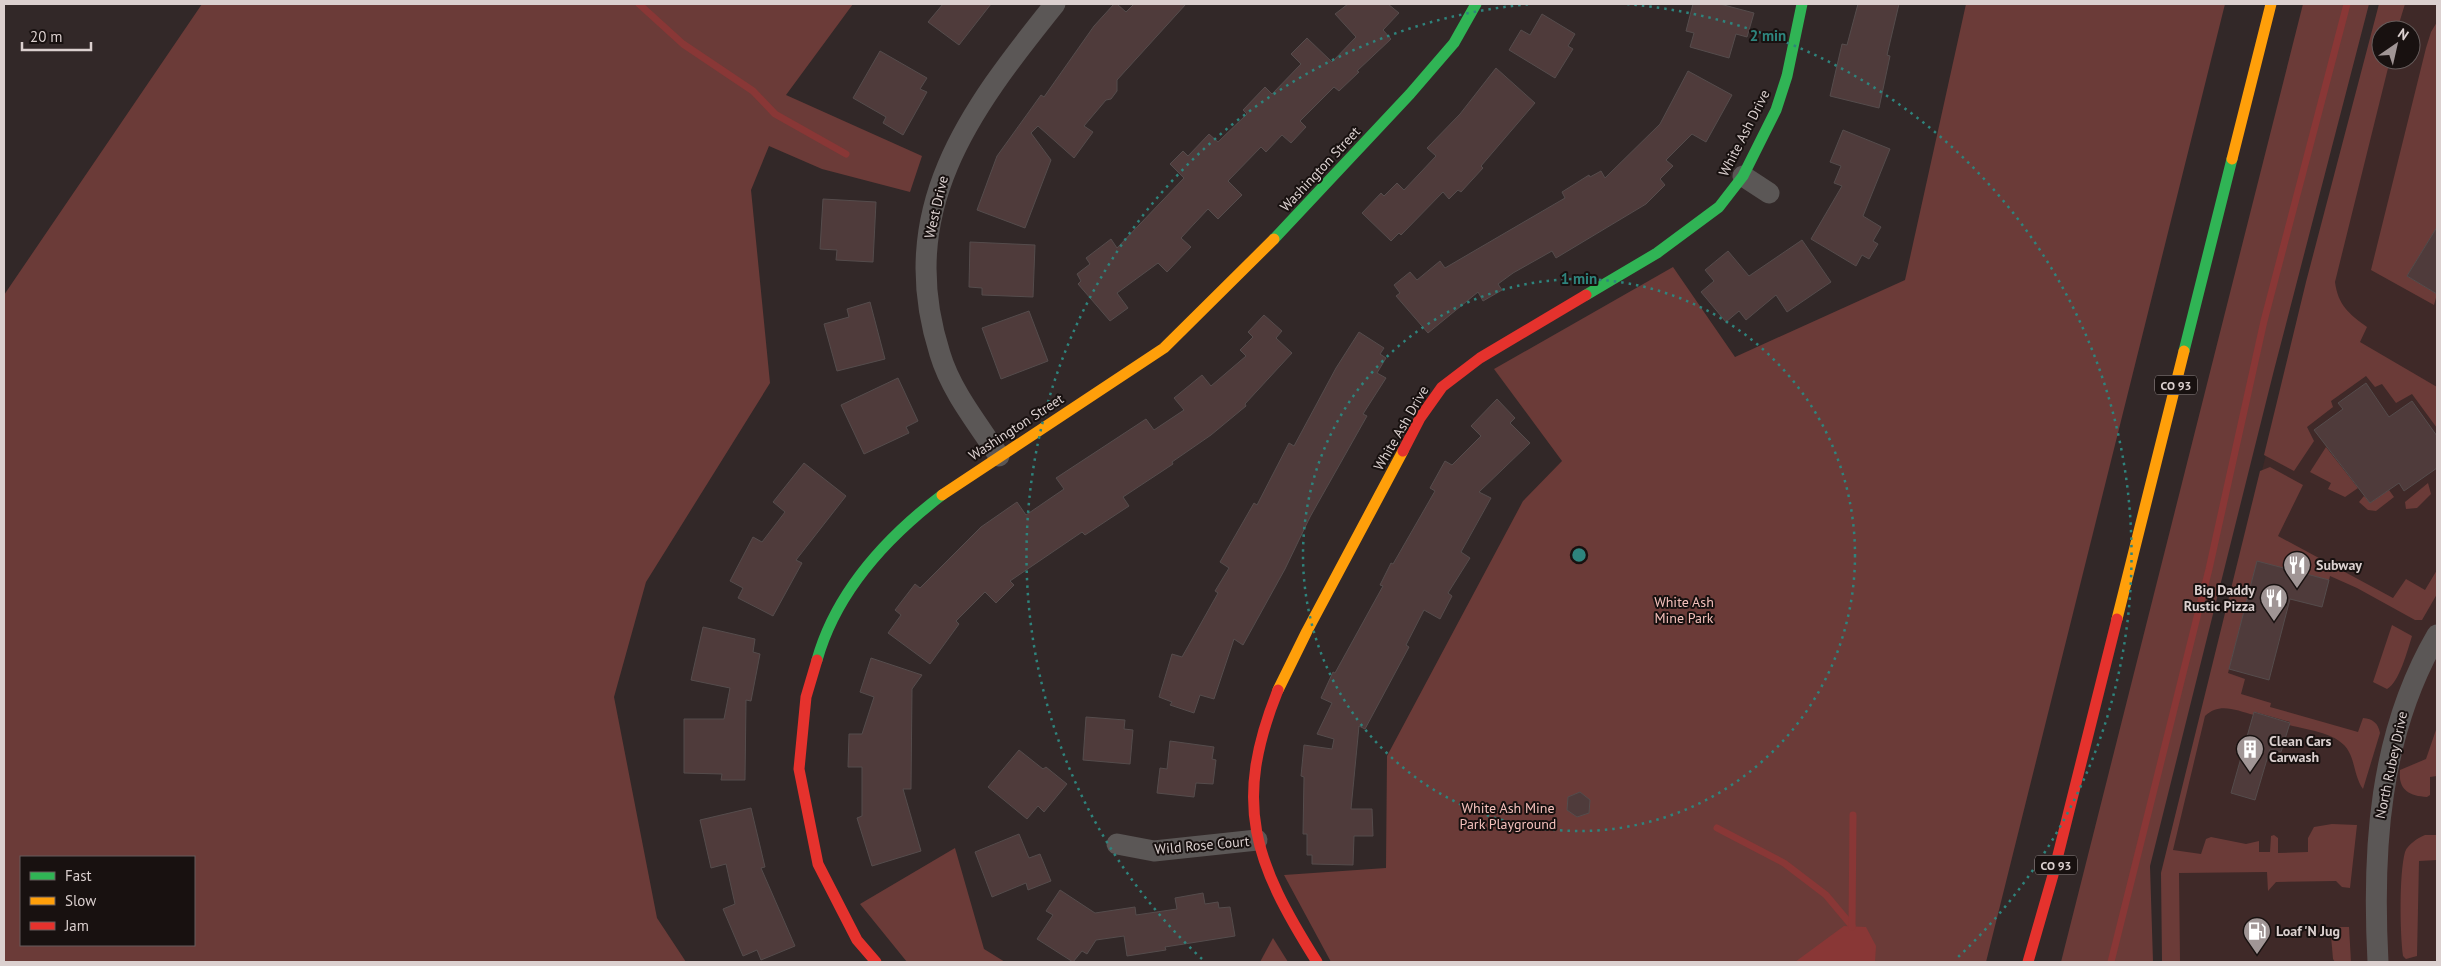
<svg xmlns="http://www.w3.org/2000/svg" width="2441" height="966" font-family="'PT Sans',sans-serif">
  <style>
    .built { fill: #3f2928; fill-rule: evenodd }
    .green { fill: #6b3b38; fill-rule: evenodd }
    .water { fill: #893736 }
    .lines { fill: none; stroke-linecap: round; stroke-linejoin: round }
    .stream { stroke: #893736; stroke-width: 7 }
    .building { fill: #4f3b3b; stroke: #554c4c }
    .street { stroke: #5b5756; stroke-width: 21 }
    .fast { stroke: #30b455; stroke-width: 11 }
    .slow { stroke: #ff9f0a; stroke-width: 11 }
    .jam { stroke: #e5322d; stroke-width: 11 }
    .ring { fill: none; stroke: #2e847d; stroke-width: 2.5; stroke-dasharray: 2.5 5 }
    .labels { text-anchor: middle; dominant-baseline: central; stroke-width: 4; stroke-linejoin: round; paint-order: stroke }
    .shield { fill: #181110; stroke: #a09796; stroke-width: 1 }
    .shield-label { font-size: 12px; font-weight: bold; fill: #dbd0cf }
    .street-label { font-size: 14px; fill: #dbd0cf; stroke: #181110 }
    .poi-label { font-size: 14px; font-weight: bold; fill: #dbd0cf; stroke: #181110; text-anchor: start }
    .park-label { font-size: 14px; fill: #f5c1bc; stroke: #181110 }
    .centre { fill: #2e847d; stroke: #181110; stroke-width: 2.5 }
    .ring-label { font-size: 15px; text-anchor: middle; font-weight: bold; fill: #2e847d; stroke: #181110; stroke-width: 4; stroke-linejoin: round; paint-order: stroke }
  </style>
  <rect width="100%" height="100%" fill="#322828"/>
  <path class="built" d="M2379 4H2437V962H2164L2161 873ZM2381 30H2411V60H2381Z"/>
  <g class="green">
    <path d="M202 4H853L786 95 922 156 910 192 822 169 769 146 751 190 770 383 646 582 614 697 657 918 686 962H4V295ZM21 857H194V945H21Z"/>
    <polygon points="1966,4 2225,4 1986,962 1331,962 1284,875 1386,868 1387,756 1523,501 1562,461 1494,369 1673,267 1735,357 1905,280"/>
    <polygon points="2303,4 2369,4 2273,374 2150,866 2153,962 2061,962"/>
    <path d="M2379 4H2405L2397 30H2381V60H2390L2335 282C2338 305 2349 314 2367 327L2360 342 2437 387V428L2412 394 2396 403 2382 384 2375 387 2366 376 2331 401 2333 407 2307 427 2314 441 2294 471 2264 455 2306 282Z"/>
    <polygon points="2437,22 2437,227 2407,276 2437,294 2434,305 2371,270 2426,48 2431,32"/>
    <polygon points="2326,447 2358,488 2345,497 2328,489 2331,483 2310,472"/>
    <path d="M2270 467 2303 485 2278 536 2393 598 2406 579 2425 590 2437 570V594L2422 620H2415L2357 588 2330 576 2329 580 2257 562 2228 673 2245 679 2241 694 2271 703 2270 707 2358 732 2363 718C2373 719 2378 723 2380 733L2363 789C2355 778 2355 763 2349 752 2340 733 2308 730 2289 725L2290 722 2255 712 2254 715C2236 710 2219 702 2205 716L2173 850 2201 854 2206 839 2211 837 2246 844 2259 841V852H2270L2271 836 2274 835 2278 838V853L2308 852V838L2314 827 2332 824 2357 825 2350 888 2342 887 2336 881 2276 882 2268 891 2267 872 2179 873 2180 962H2162L2161 873 2260 471Z"/>
    <polygon points="2428,483 2431,494 2417,508 2406,509 2405,502"/>
    <polygon points="2389,490 2394,497 2376,511 2368,510 2359,502 2364,496 2370,503"/>
    <path d="M2392 625 2412 636C2408 649 2399 683 2387 689L2373 682Z"/>
    <path d="M2437 727V776L2430 777V795L2427 797C2408 796 2398 789 2400 770L2426 759Z"/>
    <path d="M2425 835H2437V860L2419 861 2417 956 2406 959 2403 956C2400 933 2399 874 2405 852 2408 844 2418 838 2425 835Z"/>
    <polygon points="955,848 984,949 1005,962 907,962 860,904"/>
    <polygon points="2337,927 2349,927 2351,962 2335,962 2333,959 2331,936"/>
    <polygon points="1273,938 1288,962 1260,962"/>
  </g>
  <polygon class="water" points="1844,926 1866,927 1876,946 1875,962 1795,962"/>
  <g class="lines">
    <g class="stream">
      <polyline points="639,4 683,44 753,91 775,114 846,154"/>
      <polyline points="1717,828 1784,863 1826,895 1852,926"/>
      <polyline points="1852,927 1853,815"/>
      <polyline points="2111,962 2209,569 2264,321 2347,4"/>
    </g>
  </g>
  <g class="building">
    <polygon points="943,4 991,4 959,45 928,22"/>
    <polygon points="1114,4 1117,4 1126,12 1134,4 1186,4 1117,80 1117,91 1111,99 1106,100 1084,126 1093,132 1074,158 1038,126 1031,133 1051,160 1025,228 977,210 997,156 1041,95 1044,97 1094,26"/>
    <polygon points="1348,4 1388,4 1399,13 1383,30 1391,39 1357,71 1359,72 1339,91 1334,87 1300,121 1306,127 1291,143 1282,135 1266,152 1261,147 1228,181 1242,195 1218,219 1208,209 1181,238 1191,247 1167,272 1158,263 1117,293 1128,308 1110,321 1078,284 1081,281 1077,274 1090,264 1086,258 1111,239 1117,248 1184,178 1170,164 1183,151 1188,156 1209,134 1218,142 1247,114 1243,110 1265,87 1272,94 1301,64 1291,54 1307,38 1332,62 1356,37 1335,14"/>
    <polygon points="1693,4 1720,4 1754,13 1747,37 1736,34 1729,58 1690,47 1694,33 1686,31"/>
    <polygon points="1858,4 1899,4 1887,55 1890,56 1879,108 1830,96 1842,44 1847,45"/>
    <polygon points="1542,14 1575,34 1568,46 1573,49 1555,78 1509,50 1521,30 1530,35"/>
    <polygon points="880,51 927,78 920,89 927,92 903,135 883,123 886,117 853,98"/>
    <polygon points="1496,68 1535,103 1481,166 1483,168 1461,192 1458,190 1449,199 1443,192 1401,235 1399,233 1391,241 1362,213 1381,193 1384,196 1397,183 1404,190 1436,156 1427,148 1460,114"/>
    <polygon points="1688,71 1732,95 1706,142 1692,134 1666,160 1673,166 1660,179 1665,185 1646,204 1556,258 1552,251 1513,273 1498,284 1502,290 1483,301 1478,292 1428,333 1396,296 1400,293 1394,285 1410,272 1417,280 1440,261 1445,268 1565,198 1562,192 1589,175 1590,177 1601,171 1605,178 1660,124"/>
    <polygon points="1843,130 1890,149 1863,216 1881,227 1873,241 1878,244 1869,259 1862,255 1856,266 1811,239 1842,186 1834,183 1841,166 1830,162"/>
    <polygon points="823,199 876,202 873,262 836,260 837,250 820,249"/>
    <polygon points="2437,227 2437,294 2407,276"/>
    <polygon points="1802,240 1831,282 1787,312 1776,295 1746,320 1739,311 1726,322 1701,292 1714,281 1705,270 1728,251 1749,276"/>
    <polygon points="970,242 1035,245 1033,297 982,295 982,288 969,287"/>
    <polygon points="870,302 885,359 837,371 824,324 849,317 847,309"/>
    <polygon points="1029,311 1048,361 1001,379 982,328"/>
    <polygon points="1264,315 1282,331 1276,338 1292,353 1245,404 1246,406 1211,435 1172,462 1173,464 1123,497 1129,506 1085,535 1082,532 1010,581 1014,585 996,603 985,592 956,621 959,624 930,664 888,633 901,615 895,610 915,584 920,588 981,527 1017,502 1026,515 1064,489 1056,478 1146,419 1154,430 1184,410 1174,398 1202,375 1211,386 1246,356 1240,350 1253,337 1248,332"/>
    <polygon points="1359,332 1384,348 1380,354 1386,358 1377,373 1386,378 1363,414 1367,416 1310,517 1285,569 1243,645 1234,639 1214,699 1200,695 1194,713 1170,705 1172,702 1159,697 1172,654 1182,657 1218,593 1215,591 1229,568 1220,562 1254,503 1257,505 1289,443 1294,446 1336,368"/>
    <polygon points="898,378 918,421 906,427 909,433 864,454 841,405"/>
    <polygon points="2366,383 2389,417 2412,401 2437,436 2437,468 2404,491 2399,483 2370,503 2314,430 2343,409 2338,403"/>
    <polygon points="1497,399 1515,418 1510,423 1530,443 1479,492 1491,498 1461,552 1470,558 1448,593 1452,596 1440,619 1424,610 1406,645 1409,647 1365,729 1359,726 1351,809 1372,809 1373,836 1354,836 1353,865 1312,864 1312,855 1307,855 1307,834 1303,834 1304,777 1301,776 1304,745 1332,749 1334,739 1317,734 1332,703 1321,698 1333,672 1335,673 1383,586 1380,585 1391,563 1393,564 1435,491 1430,488 1445,461 1452,465 1481,436 1471,426"/>
    <polygon points="804,463 846,496 796,560 802,563 773,616 738,598 743,588 730,581 753,537 762,542 785,512 773,502"/>
    <polygon points="2257,561 2329,580 2322,607 2290,599 2269,680 2229,669"/>
    <polygon points="703,627 755,639 753,652 760,654 751,701 746,700 745,780 721,780 722,774 684,773 684,719 724,719 730,688 691,680"/>
    <polygon points="871,658 922,675 912,689 911,789 903,789 921,851 872,866 857,818 862,816 862,767 848,767 849,734 862,734 874,697 860,692"/>
    <polygon points="2254,712 2290,723 2281,752 2270,749 2255,800 2231,793"/>
    <polygon points="1086,717 1125,720 1124,729 1133,730 1130,764 1083,760"/>
    <polygon points="1170,741 1214,747 1212,759 1216,760 1213,784 1196,783 1194,797 1157,793 1160,768 1167,769"/>
    <polygon points="1019,750 1043,769 1046,767 1067,784 1044,812 1038,806 1027,819 988,787"/>
    <polygon points="1580,792 1590,800 1589,813 1577,817 1567,810 1568,797"/>
    <polygon points="751,808 765,867 761,868 795,946 761,960 757,950 743,956 723,909 735,904 726,864 711,868 700,820"/>
    <polygon points="1019,834 1029,858 1040,854 1051,881 1028,890 1026,883 992,897 975,852"/>
    <polygon points="1060,890 1095,913 1135,907 1136,915 1177,909 1175,898 1203,893 1205,904 1218,902 1219,908 1230,907 1235,936 1165,947 1166,950 1127,956 1124,936 1096,940 1087,954 1082,951 1073,962 1037,939 1053,915 1046,911"/>
  </g>
  <g class="lines">
    <g class="street">
      <polyline points="1743,176 1769,193"/>
      <path d="M999 456C978 424 951 391 940 354 894 210 969 111 1055 4"/>
      <polyline points="1117,844 1154,851 1257,840"/>
      <path d="M2378 962C2372 850 2379 734 2437 635"/>
    </g>
    <g class="fast">
      <polyline points="1274,239 1410,94 1454,43 1476,4"/>
      <polyline points="1586,295 1657,253 1719,207 1743,176 1776,110 1787,76 1802,4"/>
      <polyline points="2184,351 2232,159"/>
      <path d="M817 660C836 592 887 537 942 495"/>
    </g>
    <g class="slow">
      <polyline points="2232,159 2271,4"/>
      <polyline points="942,495 1164,348 1274,239"/>
      <polyline points="2117,619 2184,351"/>
      <polyline points="1278,690 1307,631 1403,451"/>
    </g>
    <g class="jam">
      <polyline points="1403,451 1420,418 1442,387 1480,358 1586,295"/>
      <polyline points="817,660 806,697 799,769 818,864 857,940 876,962"/>
      <path d="M1278 690C1232 804 1254 862 1317 962"/>
      <polyline points="2028,962 2053,875 2117,619"/>
    </g>
  </g>
  <g class="ring">
    <circle cx="1579" cy="555" r="276"/>
    <path d="M1202 959A553 553 0 0 1 1531 4M1627 4A553 553 0 0 1 1956 959"/>
  </g>
  <defs>
    <g id="restaurant-pin" transform="scale(1.4375)"><path d="M0 17L-7.5 6A9.5 9.5 0 1 1 7.5 6Z" fill="#a09595" stroke="#181110"/><path d="M-5-6h1v4h1v-4h1v4h1v-4h1v5L-1.5 .5V6h-2V.5L-5-1ZM5-6V6H3V1.5H1.5Q1.5-4 5-6Z" fill="#fff"/></g>
    <g id="building-pin" transform="scale(1.4375)"><path d="M0 17L-7.5 6A9.5 9.5 0 1 1 7.5 6Z" fill="#a09595" stroke="#181110"/><path d="M-4-6H4V6H1V3H-1V6H-4ZM-2.5-4.3h1.7v1.8h-1.7ZM.8-4.3h1.7v1.8H.8ZM-2.5-1h1.7V.8h-1.7ZM.8-1h1.7V.8H.8Z" fill="#fff"/></g>
    <g id="fuel-pin" transform="scale(1.4375)"><path d="M0 17L-7.5 6A9.5 9.5 0 1 1 7.5 6Z" fill="#a09595" stroke="#181110"/><path d="M-5.5-6h7V0h2V4h1.3V-2.5L3-4.5l.8-.8L6-3V5H2.5V1h-1V6h-7ZM-4.2-4.7v3.2H.2V-4.7Z" fill="#fff"/></g>
  </defs>
  <g fill-rule="evenodd">
    <use href="#restaurant-pin" x="2297" y="565"/>
    <use href="#restaurant-pin" x="2274" y="598"/>
    <use href="#building-pin" x="2250" y="749"/>
    <use href="#fuel-pin" x="2257" y="931"/>
  </g>
  <g class="labels">
    <g class="shield">
      <rect x="2155" y="375.5" width="42" height="19" rx="4"/>
      <rect x="2035" y="855.5" width="42" height="19" rx="4"/>
    </g>
    <g class="shield-label">
      <text x="2176" y="385">CO 93</text>
      <text x="2056" y="865">CO 93</text>
    </g>
    <g class="street-label">
      <text transform="translate(1744 133) rotate(-63)">White Ash Drive</text>
      <text transform="translate(1320 169) rotate(-47)">Washington Street</text>
      <text transform="translate(936 207) rotate(-77)">West Drive</text>
      <text transform="translate(1016 427) rotate(-33)">Washington Street</text>
      <text transform="translate(1401 428) rotate(-60)">White Ash Drive</text>
      <text transform="translate(2391 765) rotate(-78)">North Rubey Drive</text>
      <text transform="translate(1202 845) rotate(-5)">Wild Rose Court</text>
    </g>
    <g class="poi-label">
      <text x="2316" y="565">Subway</text>
      <text x="2255" y="590" text-anchor="end">Big Daddy<tspan x="2255" dy="16">Rustic Pizza</tspan></text>
      <text x="2269" y="741">Clean Cars<tspan x="2269" dy="16">Carwash</tspan></text>
      <text x="2276" y="931">Loaf 'N Jug</text>
    </g>
    <g class="park-label">
      <text x="1684" y="602">White Ash<tspan x="1684" dy="16">Mine Park</tspan></text>
      <text x="1508" y="808">White Ash Mine<tspan x="1508" dy="16">Park Playground</tspan></text>
    </g>
  </g>
  <circle cx="1579" cy="555" r="8" class="centre"/>
  <g class="ring-label">
    <text x="1768" y="41">2 min</text>
    <text x="1579" y="284">1 min</text>
  </g>
  <rect width="2441" height="966" fill="none" stroke="#dbd0cf" stroke-width="10"/>
  <rect x="20" y="856" width="175" height="90" fill="#181110" stroke="#665d5c"/>
  <rect x="30" y="872" width="25" height="8" fill="#30b455" stroke="#665d5c"/>
  <text x="65" y="881" font-size="15" fill="#dbd0cf">Fast</text>
  <rect x="30" y="897" width="25" height="8" fill="#ff9f0a" stroke="#665d5c"/>
  <text x="65" y="906" font-size="15" fill="#dbd0cf">Slow</text>
  <rect x="30" y="922" width="25" height="8" fill="#e5322d" stroke="#665d5c"/>
  <text x="65" y="931" font-size="15" fill="#dbd0cf">Jam</text>
  <g transform="translate(2396 45) rotate(34)"><circle r="24" fill="#181110" stroke="#665d5c"/>
  <path d="M0-4L9 19L0 12L-9 19Z" fill="#a09595"/>
  <text y="-8" font-size="14" font-weight="bold" text-anchor="middle" fill="#dbd0cf">N</text>
  </g>
  <path d="M22 42v8h69v-8" fill="none" stroke="#dbd0cf" stroke-width="2.5"/>
  <text x="30" y="42" font-size="15" fill="#dbd0cf" stroke="#181110" stroke-width="4" paint-order="stroke">20 m</text>
</svg>
